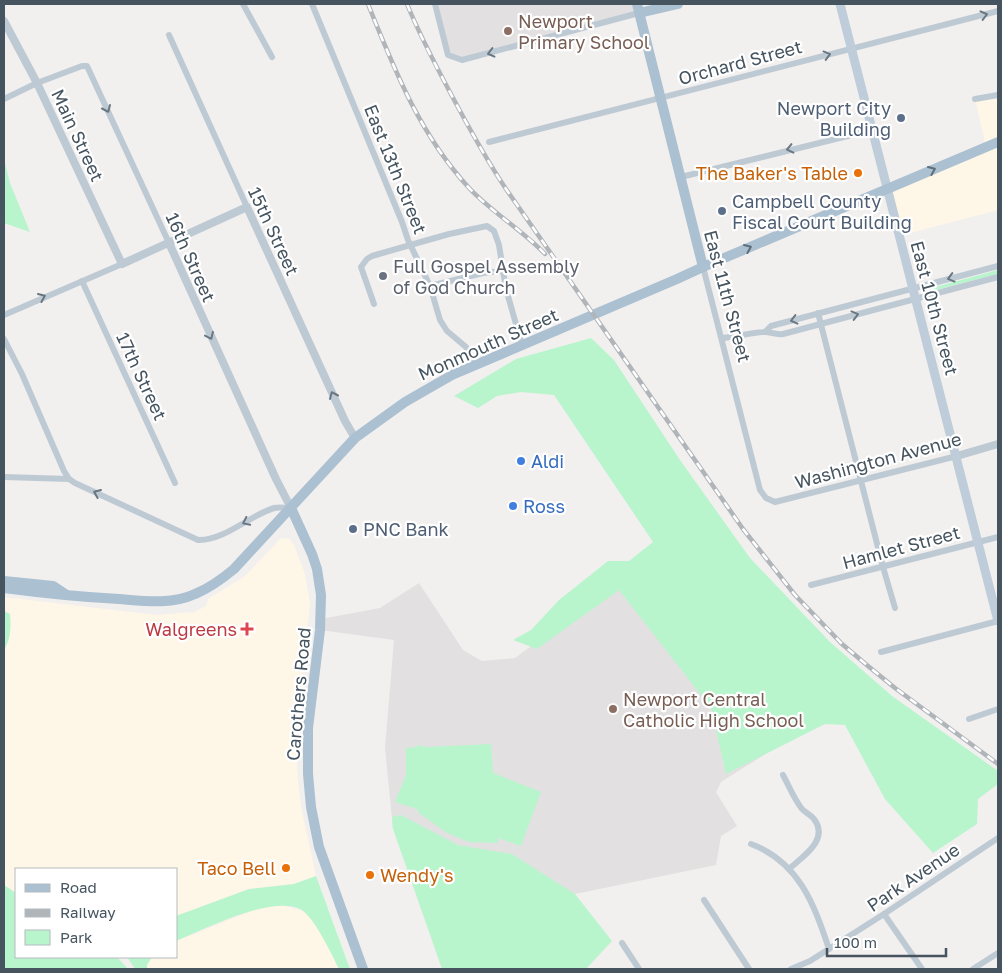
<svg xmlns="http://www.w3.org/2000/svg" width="1002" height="973" font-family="'Golos Text',sans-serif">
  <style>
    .commercial { fill: #fef6e7 }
    .education { fill: #e3e0e1 }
    .green { fill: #b8f5cd }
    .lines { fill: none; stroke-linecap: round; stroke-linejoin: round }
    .minor { stroke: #becad3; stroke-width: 6 }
    .tertiary { stroke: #becad3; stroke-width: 8 }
    .secondary { stroke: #bfcdda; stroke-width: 9 }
    .primary { stroke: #abc0d1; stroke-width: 10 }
    .rail-casing { stroke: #b0b5ba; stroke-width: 4.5 }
    .rail { stroke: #fff; stroke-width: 2.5; stroke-dasharray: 8; stroke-linecap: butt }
    .oneway { stroke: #697782 }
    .oneway2 { stroke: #5e6f7c }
    .education-dot { fill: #8d6e63; stroke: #fff; stroke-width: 2 }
    .service-dot { fill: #5c6f8a; stroke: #fff; stroke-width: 2 }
    .food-dot { fill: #e8710a; stroke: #fff; stroke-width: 2 }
    .worship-dot { fill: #6b7280; stroke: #fff; stroke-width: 2 }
    .shop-dot { fill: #3f7fe0; stroke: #fff; stroke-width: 2 }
    .health-dot { fill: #e0444e; stroke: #fff; stroke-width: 2 }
    .labels { text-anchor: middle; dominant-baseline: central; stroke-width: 4.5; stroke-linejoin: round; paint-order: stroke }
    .education-label { font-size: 18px; fill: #785e54; stroke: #fff; text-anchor: start }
    .street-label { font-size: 18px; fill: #45545f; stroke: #fff }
    .service-label { font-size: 18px; fill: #4e5e75; stroke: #fff; text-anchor: start }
    .food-label { font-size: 18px; fill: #c56008; stroke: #fff; text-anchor: end }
    .worship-label { font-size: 18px; fill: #5b616d; stroke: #fff; text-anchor: start }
    .shop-label { font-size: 18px; fill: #366cbe; stroke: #fff; text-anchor: start }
    .health-label { font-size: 18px; fill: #be3a42; stroke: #fff; text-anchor: end }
  </style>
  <rect width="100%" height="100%" fill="#f2efef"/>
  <g class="commercial">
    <polygon points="998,95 998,210 899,236 887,188 986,147 975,99"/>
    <polygon points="281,538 290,539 294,545 305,574 310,604 298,717 297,771 301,807 316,876 294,884 249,889 176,916 176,869 16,869 16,893 4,885 4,597 157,615 190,612 193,613 206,606 208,599 245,576"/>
    <polygon points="281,905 312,913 328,908 350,969 147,969 147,965 152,957 176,957 176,941 256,909"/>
  </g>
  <g class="education">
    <polygon points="435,4 637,4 639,13 462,60 448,55"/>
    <polygon points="704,517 872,687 721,782 716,792 737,826 721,836 716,865 575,894 393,829 385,748 394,640 320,630 321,619 380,608 419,583 463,650 482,661 515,658"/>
  </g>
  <g class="green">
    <polygon points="4,159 10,183 30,232 4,223"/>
    <polygon points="998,270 998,274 932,291 928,289"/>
    <polygon points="591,338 614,360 680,460 750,558 830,642 892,696 998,771 998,784 978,799 977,824 933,853 885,799 845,725 825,724 726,774 711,708 619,590 537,649 513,640 531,630 559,600 608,561 629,561 653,542 554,395 521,392 497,396 478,408 454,396 516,359"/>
    <path d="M4 611 10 614C11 626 11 639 4 650Z"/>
    <polygon points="491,744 493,773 541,792 521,846 498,838 498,843 469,842 447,833 419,813 417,809 395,802 406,775 406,748 417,747 418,745 425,747"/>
    <polygon points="401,815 458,845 512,854 575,894 612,941 586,969 442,969 393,829 392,817"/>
    <path d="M316 876 350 969H339C332 955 314 916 300 909 271 895 205 929 176 941V916L249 889 294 884Z"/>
    <polygon points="4,885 16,893 16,957 117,957 128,969 4,969"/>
    <polygon points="127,957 152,957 147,965 147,969 135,969"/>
  </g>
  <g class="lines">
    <g class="minor">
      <polyline points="243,4 272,57"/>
      <polyline points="312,4 402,222 408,240 430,286 440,320 447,331 466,347 474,366"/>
      <polyline points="435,4 448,55 462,60 639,13"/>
      <polyline points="169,35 247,207"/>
      <polyline points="4,99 37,83 82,66 87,66 169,243"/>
      <polyline points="975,99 998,95"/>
      <polyline points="489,142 998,11"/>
      <polyline points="681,177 872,130"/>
      <polyline points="703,267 760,490 766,498 775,502 957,456"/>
      <polyline points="82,281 175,483"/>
      <polyline points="430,286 483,273 503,271"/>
      <polyline points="374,304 361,267 367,259 372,256 449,234 487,226 494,231 499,245 506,289 522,345"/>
      <polyline points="818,313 883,567 895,608"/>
      <polyline points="4,315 122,264"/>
      <polyline points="766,331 771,326 998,266"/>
      <path d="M722 338C736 337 749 333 763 332 770 331 773 335 783 334L998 277"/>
      <path d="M4 339 22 374 64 471 69 479 75 483 198 540C224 541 250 515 274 508 279 507 285 508 290 508"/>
      <polyline points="4,477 69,479"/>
      <polyline points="811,585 998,537"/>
      <polyline points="881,652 998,621"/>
      <polyline points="969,719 998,709"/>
      <path d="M783 775C789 786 794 799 802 809 806 813 811 815 814 819 830 840 802 857 789 869"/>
      <path d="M751 844C799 862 814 904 829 949"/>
      <polyline points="704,900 749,969"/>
      <polyline points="884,914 922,969"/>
      <polyline points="622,943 639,969"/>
      <polyline points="791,969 810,961 884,914 998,838"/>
      <polyline points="973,969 998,953"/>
    </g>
    <g class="tertiary">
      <polyline points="4,21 37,83 122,264 247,207 345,421 355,438"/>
      <polyline points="169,243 276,479 291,508"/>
      <polyline points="957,456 998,444"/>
    </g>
    <polyline class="secondary" points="840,4 998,621"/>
    <g class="primary">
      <polyline points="637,4 703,267"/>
      <polyline points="639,13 678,4"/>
      <polyline points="291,508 312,554 317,569 321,595 320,630 308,728 308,774 311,807 319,847 363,969"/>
      <polyline points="4,581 53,586 65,594"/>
      <path d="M4 588C42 593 80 597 119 599 144 601 171 605 195 594 210 588 222 579 234 569L355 438 405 402 452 375 677 279 703 267 998 142"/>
    </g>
    <g class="rail-casing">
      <g id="rail">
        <path d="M368 4C395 71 420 135 470 189 493 213 522 230 545 254"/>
        <path d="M407 4C420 36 436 66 452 96 469 128 486 159 506 189L743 529 795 595 842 644 868 666 895 688 998 764"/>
      </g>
    </g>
    <use href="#rail" class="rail"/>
  </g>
  <defs><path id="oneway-chevron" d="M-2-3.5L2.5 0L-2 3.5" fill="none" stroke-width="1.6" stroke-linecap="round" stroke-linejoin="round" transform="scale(1.25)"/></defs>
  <g class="oneway">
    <use href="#oneway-chevron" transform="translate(984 15) rotate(-14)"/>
    <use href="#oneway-chevron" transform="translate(491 53) rotate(166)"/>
    <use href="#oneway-chevron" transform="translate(827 55) rotate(-15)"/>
    <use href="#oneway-chevron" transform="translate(107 109) rotate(66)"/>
    <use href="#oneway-chevron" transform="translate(790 149) rotate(167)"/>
    <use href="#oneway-chevron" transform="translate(951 278) rotate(165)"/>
    <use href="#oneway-chevron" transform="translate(42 297) rotate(-23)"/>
    <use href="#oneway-chevron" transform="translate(855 315) rotate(-15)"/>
    <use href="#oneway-chevron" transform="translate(794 320) rotate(166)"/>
    <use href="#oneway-chevron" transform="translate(210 336) rotate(65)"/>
    <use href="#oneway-chevron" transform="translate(333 395) rotate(-114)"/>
    <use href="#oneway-chevron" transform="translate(97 493) rotate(-157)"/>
    <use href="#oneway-chevron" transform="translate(246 522) rotate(154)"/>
  </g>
  <g class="oneway2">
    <use href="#oneway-chevron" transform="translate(932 170) rotate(-23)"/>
    <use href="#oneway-chevron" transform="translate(748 248) rotate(-23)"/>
  </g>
  <g class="education-dot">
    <circle cx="508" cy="31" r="5"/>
    <circle cx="613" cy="709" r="5"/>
  </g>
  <g class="service-dot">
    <circle cx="901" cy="118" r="5"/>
    <circle cx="722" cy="211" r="5"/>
    <circle cx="353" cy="529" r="5"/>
  </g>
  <g class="food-dot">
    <circle cx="858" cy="173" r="5"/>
    <circle cx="286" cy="868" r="5"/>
    <circle cx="370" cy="875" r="5"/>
  </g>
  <circle class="worship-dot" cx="383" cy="276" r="5"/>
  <g class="shop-dot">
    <circle cx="521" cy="461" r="5"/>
    <circle cx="513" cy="506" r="5"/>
  </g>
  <path class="health-dot" d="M244.5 621.5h5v5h5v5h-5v5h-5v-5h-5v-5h5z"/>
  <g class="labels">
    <g class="education-label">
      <text x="518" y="21">Newport<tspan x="518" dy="21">Primary School</tspan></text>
      <text x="623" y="699">Newport Central<tspan x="623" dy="21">Catholic High School</tspan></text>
    </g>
    <g class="street-label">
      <text transform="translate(740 62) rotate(-15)">Orchard Street</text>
      <text transform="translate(78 135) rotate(65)">Main Street</text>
      <text transform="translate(396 169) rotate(68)">East 13th Street</text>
      <text transform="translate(274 231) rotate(65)">15th Street</text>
      <text transform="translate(191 257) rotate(66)">16th Street</text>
      <text transform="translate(728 296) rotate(75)">East 11th Street</text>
      <text transform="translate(935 308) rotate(75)">East 10th Street</text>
      <text transform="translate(488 344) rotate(-24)">Monmouth Street</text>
      <text transform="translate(142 376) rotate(65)">17th Street</text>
      <text transform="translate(878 460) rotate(-15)">Washington Avenue</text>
      <text transform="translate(901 547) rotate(-15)">Hamlet Street</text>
      <text transform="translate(298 694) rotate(-85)">Carothers Road</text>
      <text transform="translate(913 877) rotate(-34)">Park Avenue</text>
    </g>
    <g class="service-label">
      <text x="891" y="108" text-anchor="end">Newport City<tspan x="891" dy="21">Building</tspan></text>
      <text x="732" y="201">Campbell County<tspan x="732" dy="21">Fiscal Court Building</tspan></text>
      <text x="363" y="529">PNC Bank</text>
    </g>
    <g class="food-label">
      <text x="848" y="173">The Baker's Table</text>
      <text x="276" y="868">Taco Bell</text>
      <text x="380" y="875" text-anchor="start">Wendy's</text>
    </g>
    <g class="worship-label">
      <text x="393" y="266">Full Gospel Assembly<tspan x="393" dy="21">of God Church</tspan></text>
    </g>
    <g class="shop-label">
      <text x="531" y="461">Aldi</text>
      <text x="523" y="506">Ross</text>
    </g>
    <g class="health-label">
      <text x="237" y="629">Walgreens</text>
    </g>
  </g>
  <rect width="1002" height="973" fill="none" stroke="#45545f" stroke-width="10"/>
  <rect x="15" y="868" width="162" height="90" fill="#ffffff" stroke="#b5bbbf"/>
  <rect x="25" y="884" width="25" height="8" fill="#abc0d1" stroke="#b5bbbf"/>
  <text x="60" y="893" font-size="15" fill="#45545f">Road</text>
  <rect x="25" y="909" width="25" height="8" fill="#b0b5ba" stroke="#b5bbbf"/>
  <text x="60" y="918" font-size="15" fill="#45545f">Railway</text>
  <rect x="25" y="930" width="25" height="15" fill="#b8f5cd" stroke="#b5bbbf"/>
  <text x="60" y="943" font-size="15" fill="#45545f">Park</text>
  <path d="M827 948v8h119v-8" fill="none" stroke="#45545f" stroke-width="2.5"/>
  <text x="834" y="948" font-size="15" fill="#45545f" stroke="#ffffff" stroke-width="4" paint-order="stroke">100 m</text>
</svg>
